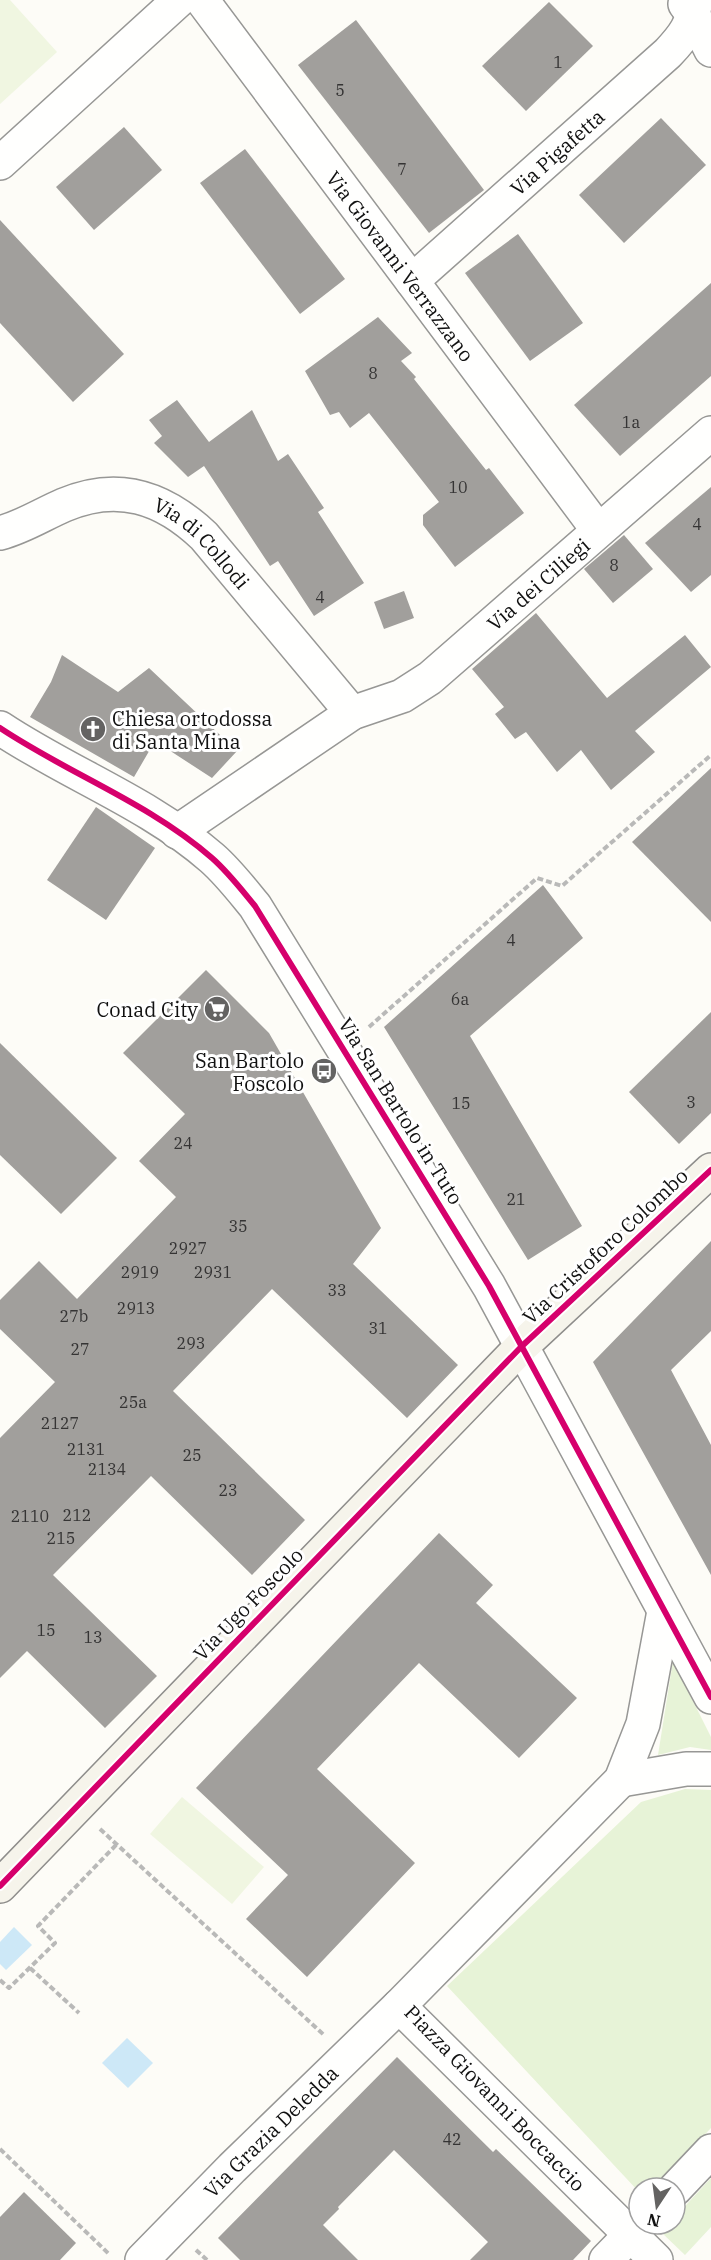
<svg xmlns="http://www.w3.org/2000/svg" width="711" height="2260" font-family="'IBM Plex Serif',serif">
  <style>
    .green { fill: #e7f3d7 }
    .pitch { fill: #f0f6e1 }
    .water { fill: #cde8f7 }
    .building { fill: #a19f9c }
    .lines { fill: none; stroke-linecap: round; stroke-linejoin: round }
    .street-casing { stroke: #979795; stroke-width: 36 }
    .secondary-casing { stroke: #8e8d8b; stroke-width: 36 }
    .path { stroke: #b9b9b8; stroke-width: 4; stroke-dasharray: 6 3; stroke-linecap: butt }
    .street { stroke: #fffffe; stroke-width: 33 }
    .secondary { stroke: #f6f4eb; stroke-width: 33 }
    .cycleway-casing { stroke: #fff; stroke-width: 10 }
    .cycleway { stroke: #d6006c; stroke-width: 6 }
    .labels { text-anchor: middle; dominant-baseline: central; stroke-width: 6; stroke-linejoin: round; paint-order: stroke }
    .number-label { font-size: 16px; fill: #353434 }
    .street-label { font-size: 20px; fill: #111; stroke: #fff }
    .poi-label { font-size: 20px; fill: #111; stroke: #fff; text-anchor: end }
  </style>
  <rect width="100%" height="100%" fill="#fdfcf7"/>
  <g class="green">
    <polygon points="673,1661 711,1737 711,1750 690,1747 658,1755"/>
    <polygon points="685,1789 711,1790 711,2128 654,2188 639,2188 639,2192 447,1986 641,1802"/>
    <polygon points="711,2178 711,2227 685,2255 661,2232 668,2224 675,2224 675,2217"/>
  </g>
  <g class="pitch">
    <polygon points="0,0 10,0 57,52 0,104"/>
    <polygon points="182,1797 264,1867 232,1904 150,1834"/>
  </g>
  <g class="water">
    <polygon points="14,1927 32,1945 6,1970 0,1964 0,1942"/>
    <polygon points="127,2038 153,2063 128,2088 102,2063"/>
  </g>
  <g class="building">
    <polygon points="549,2 593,46 526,111 482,66"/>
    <polygon points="356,20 484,190 429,233 298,65"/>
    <polygon points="661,118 706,165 624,243 579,195"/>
    <polygon points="124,127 162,170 94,230 56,187"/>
    <polygon points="245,149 345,279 300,314 200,183"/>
    <polygon points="0,220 124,354 73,402 0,323"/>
    <polygon points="518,234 583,323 530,361 465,273"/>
    <polygon points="711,283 711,376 620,456 574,405"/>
    <polygon points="378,317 412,353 401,361 416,377 414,379 486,470 489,468 524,513 455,567 423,525 423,515 439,502 369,413 350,428 339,412 330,415 305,371"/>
    <polygon points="177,400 209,442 252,410 278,461 288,454 324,508 318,512 364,583 314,616 278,561 270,566 204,466 188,477 154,443 162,436 149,420"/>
    <polygon points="711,487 711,575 691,592 645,543"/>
    <polygon points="624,535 653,569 613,603 584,569"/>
    <polygon points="404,591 414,618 384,629 374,602"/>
    <polygon points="536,613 607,698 685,635 711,667 635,731 655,752 611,790 581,750 557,772 526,732 515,739 495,714 504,707 472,669"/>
    <polygon points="62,655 118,692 149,668 237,751 212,778 155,741 134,777 30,717 51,682"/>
    <polygon points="711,768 711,922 632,842"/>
    <polygon points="96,807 155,848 106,920 47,880"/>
    <polygon points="543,885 583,938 470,1036 582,1226 528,1260 384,1027"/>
    <polygon points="206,970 269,1033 381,1228 353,1264 458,1365 407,1418 272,1289 173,1391 305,1520 252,1575 151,1476 53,1575 157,1676 105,1728 27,1651 0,1678 0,1438 55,1382 0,1329 0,1300 39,1261 77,1299 176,1197 139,1161 185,1114 123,1053"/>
    <polygon points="711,1012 711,1113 679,1144 629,1092"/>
    <polygon points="0,1043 117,1158 61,1214 0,1155"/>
    <polygon points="711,1241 711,1331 671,1370 711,1445 711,1575 593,1362"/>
    <polygon points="439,1533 493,1585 476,1603 577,1698 519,1758 419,1663 317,1769 415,1863 307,1977 246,1919 288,1875 196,1788"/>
    <polygon points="397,2057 493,2152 496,2149 591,2241 573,2260 470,2260 488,2242 394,2150 338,2207 339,2209 323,2225 358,2260 240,2260 218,2238"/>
    <polygon points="24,2192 76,2243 60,2260 0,2260 0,2217"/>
  </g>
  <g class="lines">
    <g class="street-casing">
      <g id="street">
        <path id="s1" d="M202 0 598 530"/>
        <polyline points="685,4 694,16 711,50"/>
        <polyline points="0,163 179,0"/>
        <path id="s2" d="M412 281 668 53C685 35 692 25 696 0"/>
        <path id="s3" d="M0 533C23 527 43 514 64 505 118 482 163 497 204 536L352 713"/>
        <path d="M0 728C69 774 149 803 212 858 228 872 241 889 255 906L489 1286 711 1697"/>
        <path id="s4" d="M177 832 352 713 402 696 430 678 711 433"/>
        <polyline points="621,1780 686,1769 711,1769"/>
        <polyline points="675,2189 711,2151"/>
        <path id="s5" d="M142 2260 232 2168 399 2006"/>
        <polyline points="606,2260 641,2224"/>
        <polyline points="656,2260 399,2006 621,1780 643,1724 664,1611"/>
      </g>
    </g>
    <g class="secondary-casing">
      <polyline id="secondary" points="0,1886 522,1346 711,1170"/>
    </g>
    <g class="path">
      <polyline points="369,1027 537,878 562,886 711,755"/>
      <polyline points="100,1829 324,2035"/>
      <polyline points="30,1968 79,2013"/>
      <polyline points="0,1980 9,1988 55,1943 38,1926 117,1844"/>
      <polyline points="0,2149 110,2255"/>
      <polyline points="196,2250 207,2260"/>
    </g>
    <use href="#street" class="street"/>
    <use href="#secondary" class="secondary"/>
    <g class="cycleway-casing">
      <g id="cycleway">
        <path d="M0 728C69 774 149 803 212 858 228 872 241 889 255 906L489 1286 711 1697"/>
        <polyline points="0,1886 522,1346 711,1170"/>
      </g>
    </g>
    <use href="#cycleway" class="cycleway"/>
  </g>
  <defs>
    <g id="church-disc" transform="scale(1.35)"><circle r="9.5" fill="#646362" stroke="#fff"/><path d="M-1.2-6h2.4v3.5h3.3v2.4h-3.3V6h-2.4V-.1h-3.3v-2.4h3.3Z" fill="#fff"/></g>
    <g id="supermarket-disc" transform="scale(1.35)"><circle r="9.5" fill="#646362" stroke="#fff"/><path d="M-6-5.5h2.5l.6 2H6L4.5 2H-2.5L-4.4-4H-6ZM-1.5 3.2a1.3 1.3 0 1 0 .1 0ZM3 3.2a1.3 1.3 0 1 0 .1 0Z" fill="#fff"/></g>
    <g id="bus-disc" transform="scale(1.35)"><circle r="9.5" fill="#646362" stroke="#fff"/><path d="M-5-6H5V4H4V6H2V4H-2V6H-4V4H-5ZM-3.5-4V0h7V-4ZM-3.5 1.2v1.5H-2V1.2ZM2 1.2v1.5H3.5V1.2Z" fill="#fff"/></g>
  </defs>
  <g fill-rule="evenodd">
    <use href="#church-disc" x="93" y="729"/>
    <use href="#supermarket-disc" x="217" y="1009"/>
    <use href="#bus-disc" x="324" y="1071"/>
  </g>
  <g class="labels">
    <g class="number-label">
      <text x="558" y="62">1</text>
      <text x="340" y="90">5</text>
      <text x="402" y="169">7</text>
      <text x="373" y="373">8</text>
      <text x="631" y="422">1a</text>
      <text x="458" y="487">10</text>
      <text x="697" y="524">4</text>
      <text x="614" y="565">8</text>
      <text x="320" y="597">4</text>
      <text x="511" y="940">4</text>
      <text x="460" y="999">6a</text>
      <text x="691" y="1102">3</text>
      <text x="461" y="1103">15</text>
      <text x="183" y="1143">24</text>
      <text x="516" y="1199">21</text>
      <text x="238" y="1226">35</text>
      <text x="188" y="1248">2927</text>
      <text x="140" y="1272">2919</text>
      <text x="213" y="1272">2931</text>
      <text x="337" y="1290">33</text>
      <text x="136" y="1308">2913</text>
      <text x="74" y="1316">27b</text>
      <text x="378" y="1328">31</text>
      <text x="191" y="1343">293</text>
      <text x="80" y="1349">27</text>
      <text x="133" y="1402">25a</text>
      <text x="60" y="1423">2127</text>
      <text x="86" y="1449">2131</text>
      <text x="192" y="1455">25</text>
      <text x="107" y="1469">2134</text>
      <text x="228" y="1490">23</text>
      <text x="77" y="1515">212</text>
      <text x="30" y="1516">2110</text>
      <text x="61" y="1538">215</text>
      <text x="46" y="1630">15</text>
      <text x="93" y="1637">13</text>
      <text x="452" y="2139">42</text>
    </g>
    <g class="street-label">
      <text stroke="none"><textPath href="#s2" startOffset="194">Via Pigafetta</textPath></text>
      <text stroke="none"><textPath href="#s1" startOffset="332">Via Giovanni Verrazzano</textPath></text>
      <text stroke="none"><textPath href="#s3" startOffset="226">Via di Collodi</textPath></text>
      <text stroke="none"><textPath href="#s4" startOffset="441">Via dei Ciliegi</textPath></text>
      <text transform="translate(401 1111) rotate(58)">Via San Bartolo in Tuto</text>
      <text transform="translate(605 1246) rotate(-43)">Via Cristoforo Colombo</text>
      <text transform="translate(248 1604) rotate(-46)">Via Ugo Foscolo</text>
      <text transform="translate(495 2098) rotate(46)">Piazza Giovanni Boccaccio</text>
      <text stroke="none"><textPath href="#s5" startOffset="182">Via Grazia Deledda</textPath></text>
    </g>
    <g class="poi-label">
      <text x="112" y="718" text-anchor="start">Chiesa ortodossa<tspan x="112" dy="23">di Santa Mina</tspan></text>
      <text x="198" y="1009">Conad City</text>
      <text x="304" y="1060">San Bartolo<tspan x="304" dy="23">Foscolo</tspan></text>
    </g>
  </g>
  <g transform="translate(657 2206) rotate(193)"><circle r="28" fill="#ffffff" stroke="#a0a0a0" stroke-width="1.5"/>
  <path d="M0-4.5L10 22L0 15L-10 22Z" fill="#646362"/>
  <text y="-9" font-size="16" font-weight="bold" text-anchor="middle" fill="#111111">N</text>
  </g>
</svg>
